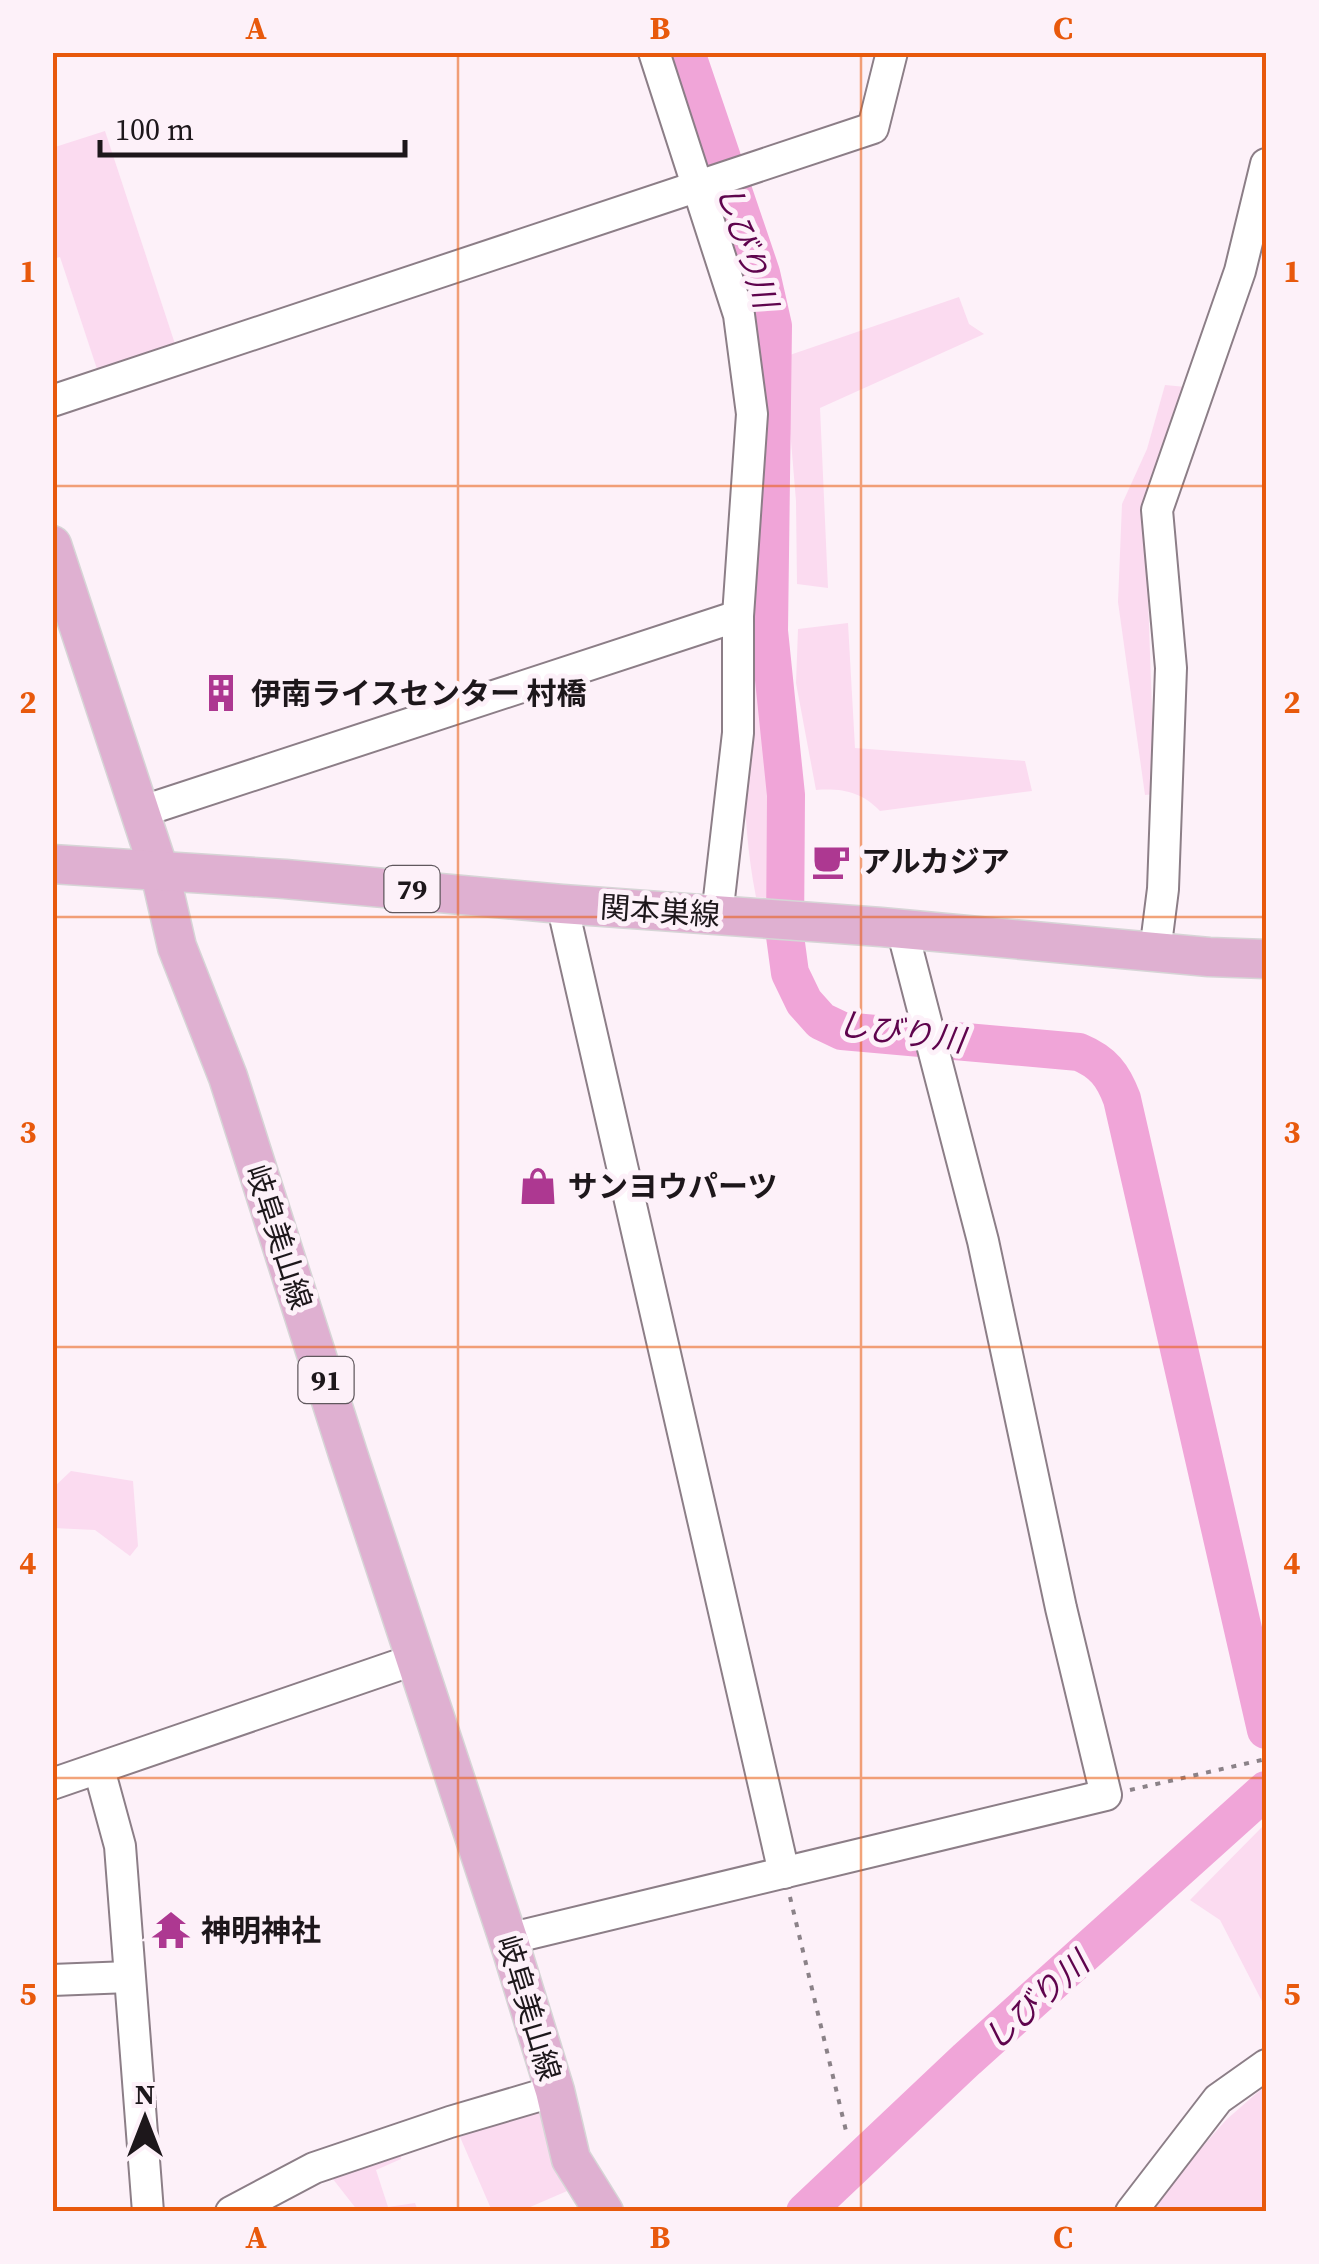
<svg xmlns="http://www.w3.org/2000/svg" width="1319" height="2264" font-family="'Source Serif 4','Noto Sans JP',serif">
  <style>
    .green { fill: #fbdbf0 }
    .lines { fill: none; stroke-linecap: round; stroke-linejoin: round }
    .river { stroke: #f0a5d8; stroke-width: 38 }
    .minor-casing { stroke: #8c7e87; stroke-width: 34 }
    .major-casing { stroke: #d6d5d6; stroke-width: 41 }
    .path { stroke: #8b8288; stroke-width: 4; stroke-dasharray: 5 8; stroke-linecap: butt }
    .minor { stroke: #fff; stroke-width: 30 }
    .major { stroke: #dfb0d1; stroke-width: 38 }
    .grid { fill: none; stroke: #e8590c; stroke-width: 2.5; stroke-opacity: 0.55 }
    .labels { text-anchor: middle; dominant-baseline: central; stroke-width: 10; stroke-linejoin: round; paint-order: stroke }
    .shield { fill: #fdf1f9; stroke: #60585e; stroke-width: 2.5 }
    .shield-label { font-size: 28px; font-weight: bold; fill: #1d171b }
    .poi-label { font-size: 30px; font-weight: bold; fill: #1d171b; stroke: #fdf1f9; text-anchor: start }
    .street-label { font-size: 30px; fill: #1d171b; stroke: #fdf1f9 }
    .water-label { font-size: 32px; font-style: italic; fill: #5f044d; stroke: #fdf1f9 }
    .neatline { fill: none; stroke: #e8590c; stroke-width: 4 }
    .grid-label { font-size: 32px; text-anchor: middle; font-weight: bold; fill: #e8590c }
  </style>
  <rect width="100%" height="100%" fill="#fdf1f9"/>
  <g class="green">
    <polygon points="105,131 176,347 98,372 60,257 53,259 52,148"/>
    <polygon points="959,297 969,324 984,334 820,408 828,588 797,584 796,501 784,357"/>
    <polygon points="1165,385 1186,387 1145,513 1155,794 1145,795 1118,602 1122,504 1147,449"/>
    <path d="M848 623 855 748 1025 761 1032 791 880 811C862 792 842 788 816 790L796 683 798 629Z"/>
    <path d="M759 628 780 899 756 897C738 805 745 722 750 629Z"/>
    <polygon points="71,1471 133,1481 138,1546 130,1556 95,1530 53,1528 53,1488"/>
    <polygon points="1266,1823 1266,2009 1220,1920 1190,1900"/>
    <polygon points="1266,2085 1266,2211 1145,2212 1226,2120"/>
    <polygon points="543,2099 574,2188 521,2211 492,2211 460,2137"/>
    <polygon points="400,2148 401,2159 376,2170 388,2207 415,2203 418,2211 358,2211 329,2174"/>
  </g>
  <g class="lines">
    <g class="river">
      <path d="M686 52 761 273 773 326 769 631 786 795 785 936 790 973 804 1002 821 1021 842 1031 1079 1052C1103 1062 1113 1075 1122 1099L1266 1730"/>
      <polyline points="805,2212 967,2059 1266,1790"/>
    </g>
    <g class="minor-casing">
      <g id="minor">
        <polyline points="654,52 739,315 752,414 738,616 738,733 717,916"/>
        <polyline points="52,401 873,128 892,52"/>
        <polyline points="140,812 738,616"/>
        <polyline points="562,904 784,1873"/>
        <polyline points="1155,952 1163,889 1171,668 1157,510 1240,271 1266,164"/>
        <polyline points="99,1769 120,1846 148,2212"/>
        <polyline points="52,1784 416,1659"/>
        <polyline points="508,1939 1106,1795 1061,1608 983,1241 902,929"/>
        <polyline points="52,1980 129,1977"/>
        <polyline points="231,2212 314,2168 450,2122 555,2091"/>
        <polyline points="1131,2212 1218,2099 1266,2065"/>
      </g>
    </g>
    <g class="major-casing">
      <g id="major">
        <polyline points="52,545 160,873 177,947 228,1077 348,1454 512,1951 555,2091 571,2159 604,2212"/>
        <polyline points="52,864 285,879 562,904 881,927 1209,957 1266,959"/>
      </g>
    </g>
    <g class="path">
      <polyline points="1130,1790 1266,1759"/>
      <polyline points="790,1897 847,2135"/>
    </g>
    <use href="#minor" class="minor"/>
    <use href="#major" class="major"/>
  </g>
  <path class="grid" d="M458 52V2212M861 52V2212M52 486H1266M52 917H1266M52 1347H1266M52 1778H1266"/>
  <defs>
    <g id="building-bare" transform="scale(3)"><path d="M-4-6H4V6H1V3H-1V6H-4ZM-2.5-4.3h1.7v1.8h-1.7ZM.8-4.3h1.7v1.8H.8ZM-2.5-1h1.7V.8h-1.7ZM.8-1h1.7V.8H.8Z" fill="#ad3891" stroke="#fdf1f9" stroke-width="2.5" paint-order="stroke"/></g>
    <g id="cafe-bare" transform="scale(3)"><path d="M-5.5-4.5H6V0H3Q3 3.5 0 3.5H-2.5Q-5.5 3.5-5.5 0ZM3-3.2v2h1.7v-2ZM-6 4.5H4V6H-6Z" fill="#ad3891" stroke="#fdf1f9" stroke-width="2.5" paint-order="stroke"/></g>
    <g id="shop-bare" transform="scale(3)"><path d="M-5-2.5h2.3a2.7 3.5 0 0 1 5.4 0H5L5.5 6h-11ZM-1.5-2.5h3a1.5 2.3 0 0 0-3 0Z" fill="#ad3891" stroke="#fdf1f9" stroke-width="2.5" paint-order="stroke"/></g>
    <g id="temple-bare" transform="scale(3)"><path d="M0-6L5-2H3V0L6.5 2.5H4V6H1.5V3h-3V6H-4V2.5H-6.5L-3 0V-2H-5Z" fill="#ad3891" stroke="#fdf1f9" stroke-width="2.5" paint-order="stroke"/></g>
  </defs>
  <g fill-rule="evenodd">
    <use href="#building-bare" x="221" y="693"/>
    <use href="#cafe-bare" x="831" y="861"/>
    <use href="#shop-bare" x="538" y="1186"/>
    <use href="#temple-bare" x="171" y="1930"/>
  </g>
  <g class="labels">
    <g class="shield">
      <rect x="384.5" y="866" width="55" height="46" rx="8"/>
      <rect x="298.5" y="1357" width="55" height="46" rx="8"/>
    </g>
    <g class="shield-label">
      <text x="412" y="889">79</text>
      <text x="326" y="1380">91</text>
    </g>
    <g class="poi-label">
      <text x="251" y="693">伊南ライスセンター 村橋</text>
      <text x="861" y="861">アルカジア</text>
      <text x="568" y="1186">サンヨウパーツ</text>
      <text x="201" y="1930">神明神社</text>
    </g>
    <g class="street-label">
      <text transform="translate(660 911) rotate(4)">関本巣線</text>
      <text transform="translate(279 1237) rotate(72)">岐阜美山線</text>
      <text transform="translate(529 2008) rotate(73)">岐阜美山線</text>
    </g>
    <g class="water-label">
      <text transform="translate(747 246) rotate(72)">しびり川</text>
      <text transform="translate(901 1032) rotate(8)">しびり川</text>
      <text transform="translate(1036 2001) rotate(-42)">しびり川</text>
    </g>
  </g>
  <rect width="1319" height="2264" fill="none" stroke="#fdf1f9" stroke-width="110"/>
  <g transform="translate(145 2119)" stroke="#fdf1f9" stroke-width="8" paint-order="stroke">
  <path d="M0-8L18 38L0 25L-18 38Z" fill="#1d171b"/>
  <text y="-15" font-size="28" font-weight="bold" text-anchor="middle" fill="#1d171b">N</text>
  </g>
  <path d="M100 140v15h305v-15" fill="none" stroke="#1d171b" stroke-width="5"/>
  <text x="115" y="140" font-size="30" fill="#1d171b" stroke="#fdf1f9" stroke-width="8" paint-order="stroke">100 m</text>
  <rect x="55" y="55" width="1209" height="2154" class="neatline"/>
  <g class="grid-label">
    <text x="256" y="39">A</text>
    <text x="660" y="39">B</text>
    <text x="1063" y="39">C</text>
    <text x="28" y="282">1</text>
    <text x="1292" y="282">1</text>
    <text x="28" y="713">2</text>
    <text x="1292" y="713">2</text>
    <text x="28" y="1143">3</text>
    <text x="1292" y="1143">3</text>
    <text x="28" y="1574">4</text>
    <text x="1292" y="1574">4</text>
    <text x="28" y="2005">5</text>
    <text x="1292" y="2005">5</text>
    <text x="256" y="2248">A</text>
    <text x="660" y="2248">B</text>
    <text x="1063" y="2248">C</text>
  </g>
</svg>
